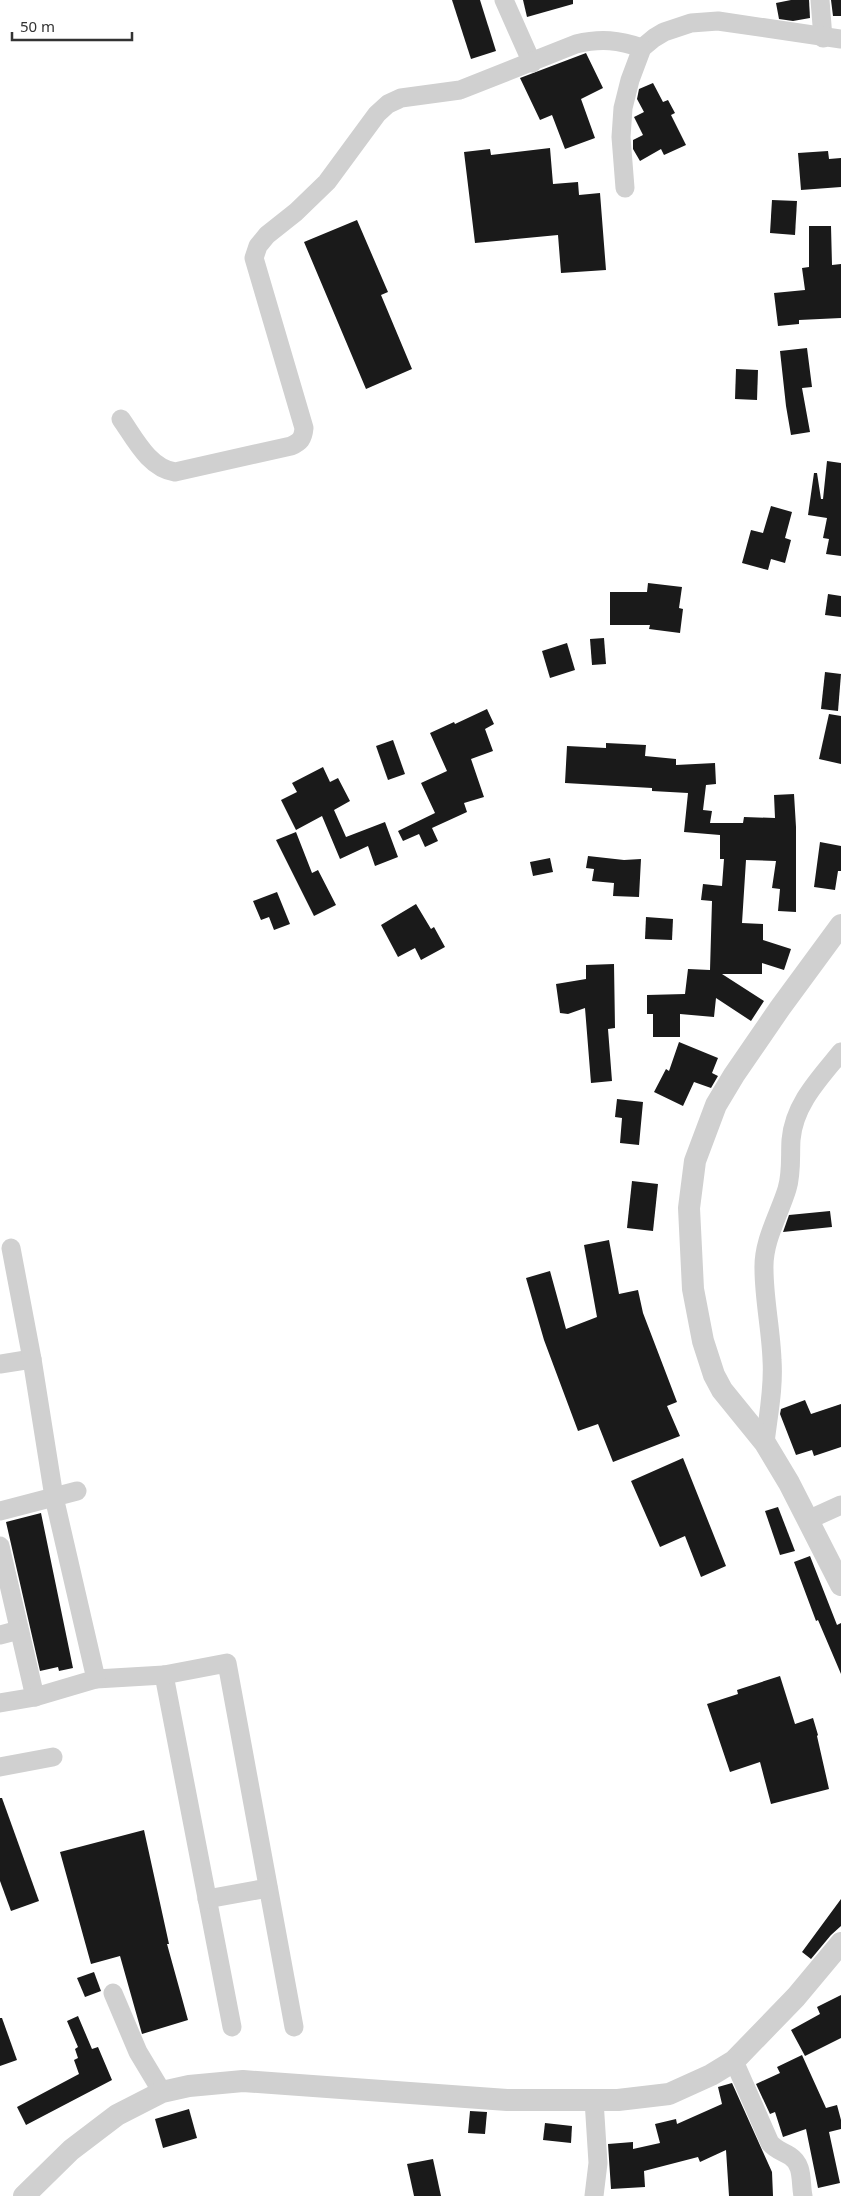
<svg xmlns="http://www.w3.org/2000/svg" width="841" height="2196" font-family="'Noto Sans',sans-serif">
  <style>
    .building { fill: #1a1a1a }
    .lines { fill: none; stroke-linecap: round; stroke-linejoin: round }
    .minor { stroke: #d0d0d0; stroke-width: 19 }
    .tertiary { stroke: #d0d0d0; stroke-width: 22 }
  </style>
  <rect width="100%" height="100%" fill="#fff"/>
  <g class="building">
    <polygon points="452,0 480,0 496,51 471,59"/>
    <polygon points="523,0 573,0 573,4 527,17"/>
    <polygon points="791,0 809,0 810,18 793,21 779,19 776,3"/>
    <polygon points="831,0 841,0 841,16 833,16"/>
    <polygon points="586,53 603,88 581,99 595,138 565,149 552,115 540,120 520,78"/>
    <polygon points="653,83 663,102 668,100 675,113 671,115 686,145 664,155 661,149 640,161 633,149 633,140 643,135 634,117 644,112 637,99 639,89"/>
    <polygon points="550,148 553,184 578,182 579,195 600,193 606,270 561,273 558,235 475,243 464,152 490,149 491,155"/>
    <polygon points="828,151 829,159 841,158 841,187 801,190 798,153"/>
    <polygon points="772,200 797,201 795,235 770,233"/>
    <polygon points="357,220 388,292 381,295 412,369 366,389 304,242"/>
    <polygon points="809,226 831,226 832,265 841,264 841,318 799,320 799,324 778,326 774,293 805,290 802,268 809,267"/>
    <polygon points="807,348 812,387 802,388 810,432 791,435 786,406 780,351"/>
    <polygon points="736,369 758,370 757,400 735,399"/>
    <polygon points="827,461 841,463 841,556 826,554 829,539 823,538 827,518 808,515 814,473 817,473 821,499 823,499"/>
    <polygon points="771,506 792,512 785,538 791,540 785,563 771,559 768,570 742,563 751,530 763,533"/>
    <polygon points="648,583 682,587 679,608 683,609 680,633 649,629 650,625 610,625 610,592 647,592"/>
    <polygon points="828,594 841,596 841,617 825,615"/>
    <polygon points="604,638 606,664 592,665 590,639"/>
    <polygon points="567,643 575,670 550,678 542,651"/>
    <polygon points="825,672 841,674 838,711 821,709"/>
    <polygon points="487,709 494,724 485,729 493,751 471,759 484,797 464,803 467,812 432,828 438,841 425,847 419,834 403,841 398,831 435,813 421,783 447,771 430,733 454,722 455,724"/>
    <polygon points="829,714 841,716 841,764 819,759"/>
    <polygon points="393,740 405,774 388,780 376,746"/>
    <polygon points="606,743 646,745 645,756 676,759 676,765 715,763 716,784 706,785 703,810 712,811 710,823 743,823 744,817 775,818 774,795 794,794 796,827 796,912 778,911 780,889 772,888 776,861 746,860 742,923 763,924 763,940 791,949 784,970 762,963 762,974 722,974 764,1001 751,1021 716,998 714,1017 680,1014 680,1037 653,1037 653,1014 647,1014 647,995 685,994 688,969 710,970 712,901 701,900 703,884 722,886 724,859 720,859 720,835 684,832 688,793 652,791 652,788 565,783 567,746 606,748"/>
    <polygon points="323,767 330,782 338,778 350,801 334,810 346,837 385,822 398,857 375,866 368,846 340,859 322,816 296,830 281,800 297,792 292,783"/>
    <polygon points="296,832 312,873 318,870 336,905 314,916 276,840"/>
    <polygon points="820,842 841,846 841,871 838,871 835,890 814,887"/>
    <polygon points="588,856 624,860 641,859 639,897 613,896 614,883 592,881 594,869 586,868"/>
    <polygon points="550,858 553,872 533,876 530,862"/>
    <polygon points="277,892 290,924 274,930 269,917 261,920 253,901"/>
    <polygon points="416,904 431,929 434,927 445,947 421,960 415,948 398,957 381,925"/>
    <polygon points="646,917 673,919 672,940 645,939"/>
    <polygon points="614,964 615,1028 608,1029 612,1081 591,1083 585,1008 568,1014 560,1013 556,984 586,979 586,965"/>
    <polygon points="679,1042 718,1058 712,1073 718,1076 711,1088 694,1082 683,1106 654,1092 666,1069 669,1071"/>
    <polygon points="617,1099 643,1102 639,1145 620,1143 622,1118 615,1117"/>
    <polygon points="632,1181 658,1184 653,1231 627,1228"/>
    <polygon points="830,1211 832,1227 783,1232 789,1215"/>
    <polygon points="609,1240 619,1294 638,1290 643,1313 677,1402 667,1406 680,1436 613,1462 598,1424 578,1431 544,1340 526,1278 550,1271 566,1329 597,1317 584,1245"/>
    <polygon points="805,1400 811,1414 841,1404 841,1447 814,1456 812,1450 796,1455 780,1414 781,1409"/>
    <polygon points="683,1458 726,1566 701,1577 685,1536 660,1547 631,1481"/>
    <polygon points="778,1507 795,1551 780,1555 765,1511"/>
    <polygon points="41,1513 73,1668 59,1671 58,1667 40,1671 6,1522"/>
    <polygon points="810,1556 837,1625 841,1623 841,1674 818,1620 816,1621 794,1562"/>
    <polygon points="780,1676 795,1724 813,1718 818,1735 817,1736 829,1789 771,1804 760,1762 730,1772 707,1704 738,1694 737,1690"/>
    <polygon points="0,1798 2,1798 39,1901 11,1911 0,1881"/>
    <polygon points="144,1830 169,1944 167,1944 188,2020 142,2034 120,1956 91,1964 60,1852"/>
    <polygon points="841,1899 841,1926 831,1935 811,1959 802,1952"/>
    <polygon points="94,1972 101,1991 85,1997 77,1978"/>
    <polygon points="841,1995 841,2038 805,2056 791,2030 820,2014 817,2007"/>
    <polygon points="78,2016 92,2049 98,2047 112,2080 26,2125 17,2107 79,2074 74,2060 78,2058 75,2049 78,2047 67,2021"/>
    <polygon points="0,2018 2,2018 17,2060 0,2066"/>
    <polygon points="802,2055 826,2108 837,2105 841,2120 841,2129 829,2132 840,2183 818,2188 806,2129 783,2137 775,2112 770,2114 756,2084 780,2073 777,2067"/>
    <polygon points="732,2083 772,2172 773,2196 729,2196 726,2150 700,2162 698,2157 644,2171 645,2187 611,2189 608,2144 633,2142 633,2149 660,2143 655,2124 676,2119 677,2124 722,2104 718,2087"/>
    <polygon points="189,2109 197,2138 163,2148 155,2119"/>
    <polygon points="470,2111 487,2112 485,2134 468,2133"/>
    <polygon points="545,2123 572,2126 571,2143 543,2140"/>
    <polygon points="433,2159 441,2196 414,2196 407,2164"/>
  </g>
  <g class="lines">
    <g class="minor">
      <polyline points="504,0 532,63"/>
      <polyline points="820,0 823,38"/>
      <polyline points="625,188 621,137 623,108 630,80 642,48 654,38 664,32 691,23 718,21 841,39"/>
      <path d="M121 419C135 439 149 468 175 472L291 446C300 442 303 439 304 428L254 258 258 246 267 235 296 212 327 182 377 114 388 104 401 98 460 90 576 44C601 38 619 40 642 48"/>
      <polyline points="0,1364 32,1359"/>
      <path d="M765 1443C768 1416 774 1388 772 1360 771 1330 764 1299 764 1269 763 1241 779 1215 787 1189 792 1173 790 1156 791 1140 794 1104 820 1078 841 1052"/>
      <polyline points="0,1511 54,1497 32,1359 11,1248"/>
      <polyline points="808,1520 841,1505"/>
      <polyline points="0,1546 35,1697"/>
      <polyline points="0,1635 19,1630"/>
      <polyline points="164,1675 232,2027"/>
      <polyline points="96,1679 164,1675 227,1663 294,2027"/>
      <polyline points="0,1703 35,1697 96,1679 54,1497 77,1491"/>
      <polyline points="0,1767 53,1757"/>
      <polyline points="207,1899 268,1888"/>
      <polyline points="113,1993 138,2052 162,2092"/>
      <path d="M734 2061 770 2143C776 2150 782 2151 790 2156 804 2165 800 2182 803 2196"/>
      <polyline points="594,2196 598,2163 594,2100"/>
    </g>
    <g class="tertiary">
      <polyline points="841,925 780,1008 734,1075 716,1105 695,1161 689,1208 693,1289 703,1341 714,1375 722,1390 765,1443 789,1483 841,1585"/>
      <polyline points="24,2196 71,2150 117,2115 162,2092 189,2086 243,2081 507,2100 618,2100 669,2094 711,2075 734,2061 796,1997 841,1943"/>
    </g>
  </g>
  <path d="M12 32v8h120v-8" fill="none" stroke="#333333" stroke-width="2.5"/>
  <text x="20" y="32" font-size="15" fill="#333333" stroke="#ffffff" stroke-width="4" paint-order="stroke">50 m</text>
</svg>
